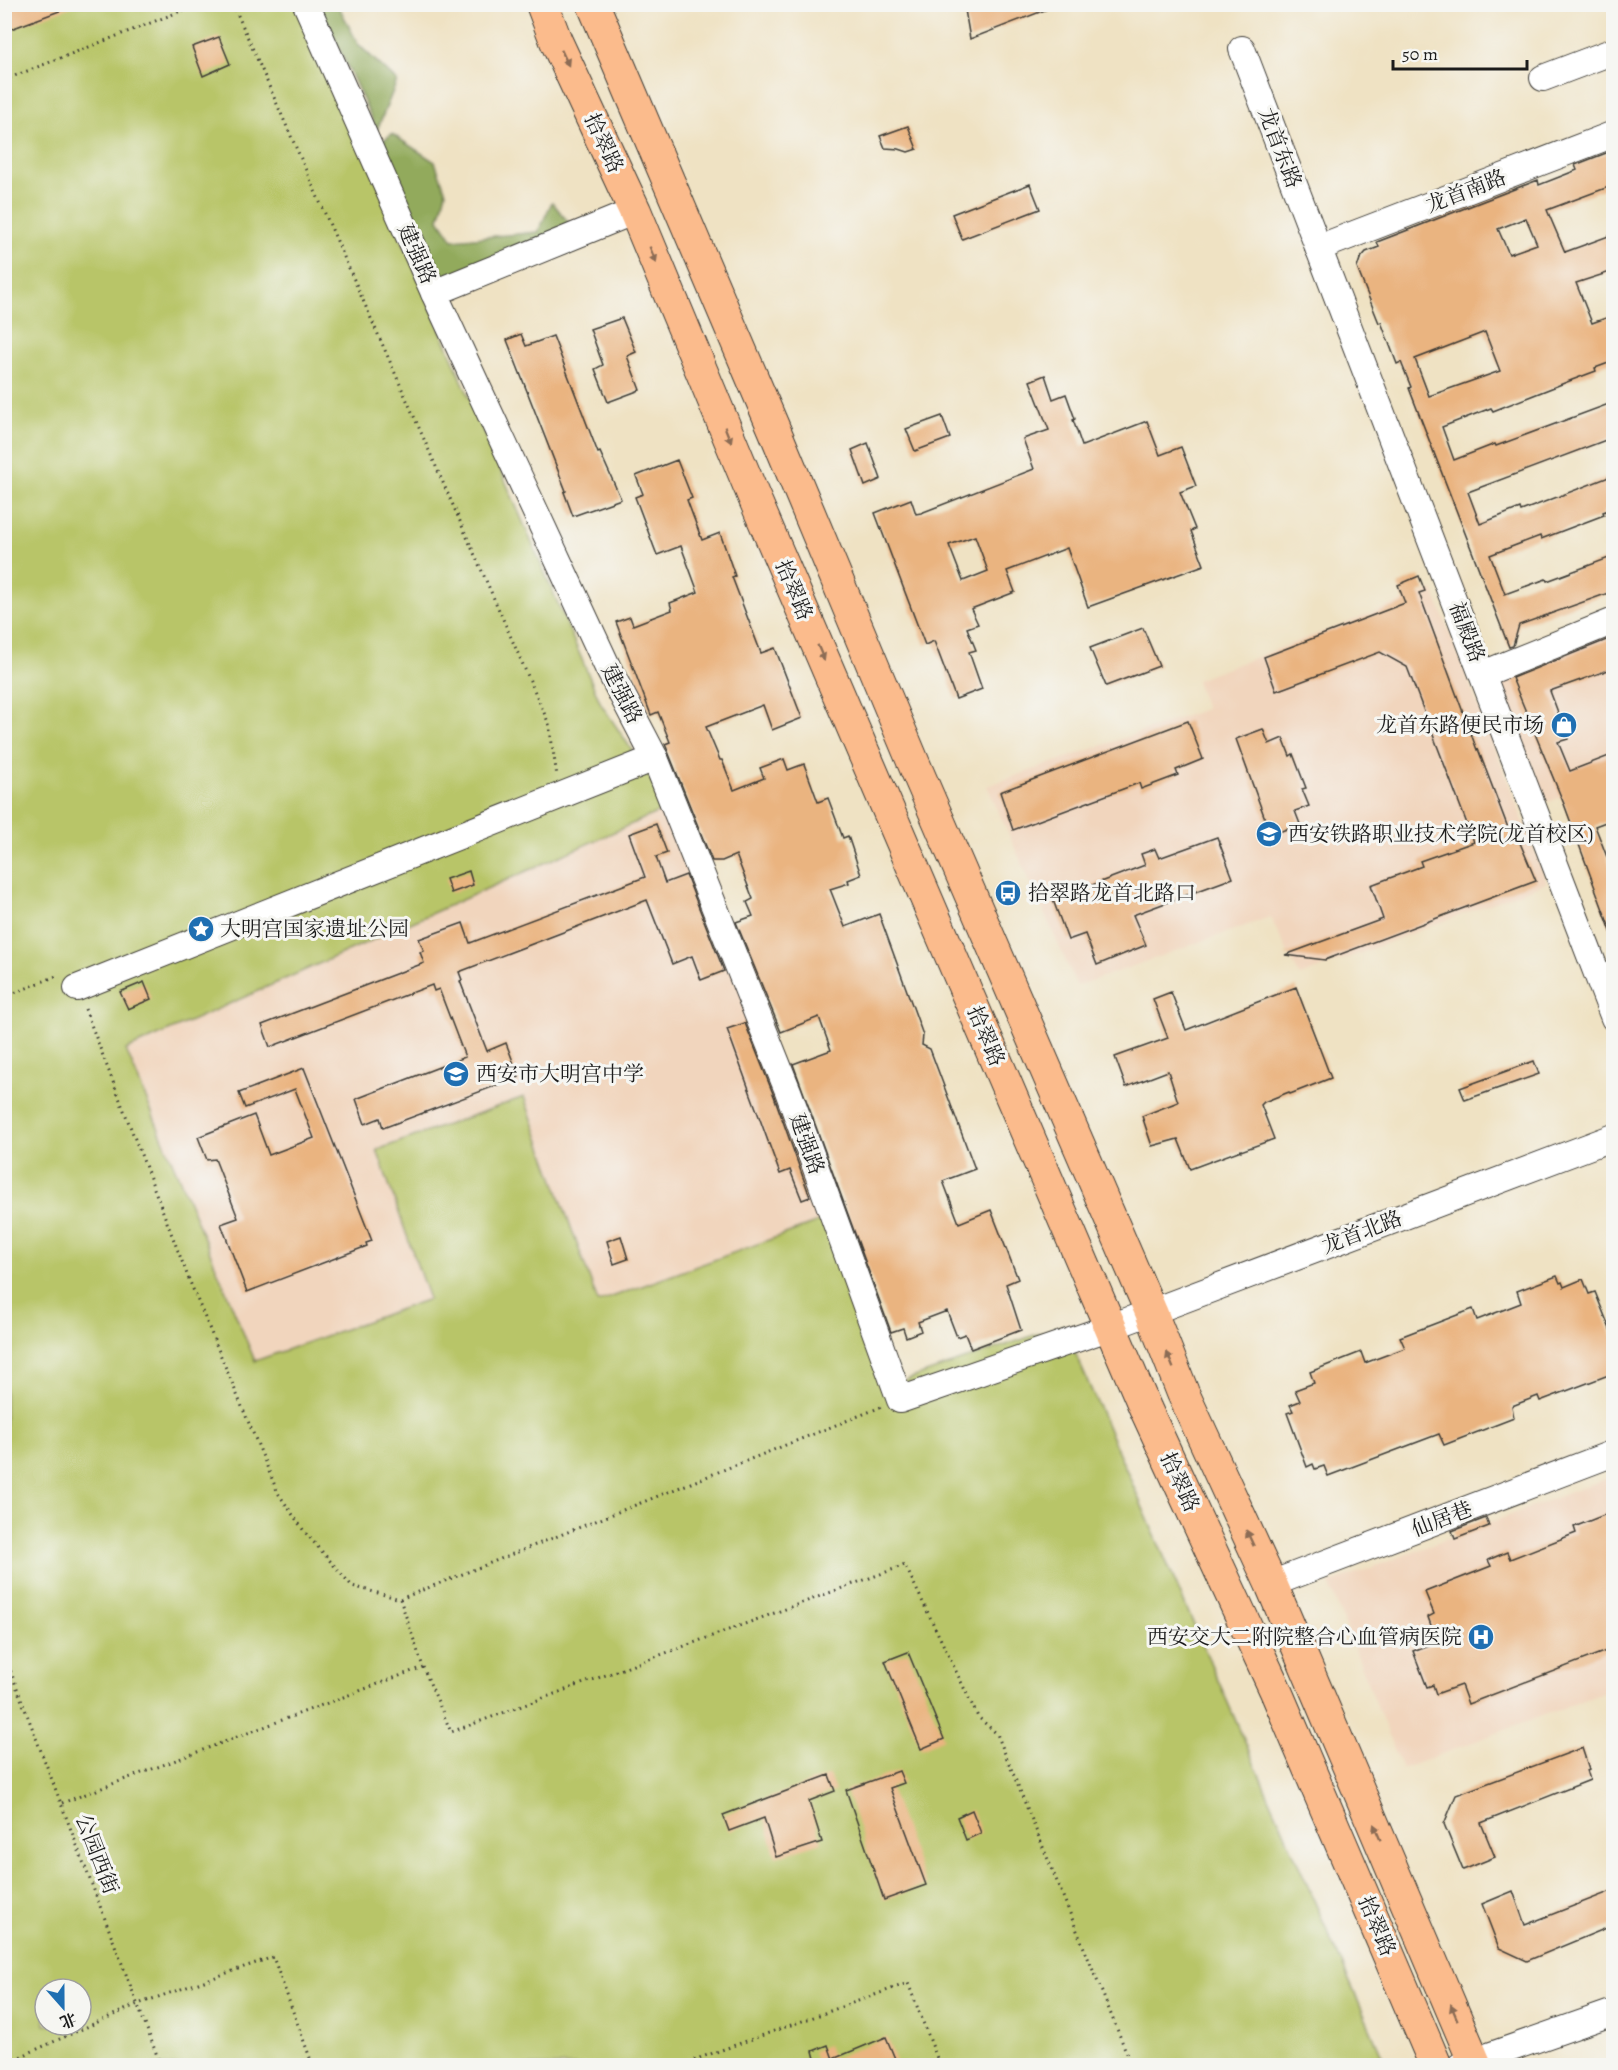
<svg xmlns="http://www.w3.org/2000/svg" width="1618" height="2070" viewBox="0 0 1618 2070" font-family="Alegreya,'Noto Serif SC',serif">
<rect width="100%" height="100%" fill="#f6f6f2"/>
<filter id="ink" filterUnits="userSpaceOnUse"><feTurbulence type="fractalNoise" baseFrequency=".0167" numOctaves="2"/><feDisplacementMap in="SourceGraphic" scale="12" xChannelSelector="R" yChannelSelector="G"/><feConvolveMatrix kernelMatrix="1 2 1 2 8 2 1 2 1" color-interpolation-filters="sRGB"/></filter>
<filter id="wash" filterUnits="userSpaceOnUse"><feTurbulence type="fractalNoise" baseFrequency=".008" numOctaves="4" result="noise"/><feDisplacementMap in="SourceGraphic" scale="24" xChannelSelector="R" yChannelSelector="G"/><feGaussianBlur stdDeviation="1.35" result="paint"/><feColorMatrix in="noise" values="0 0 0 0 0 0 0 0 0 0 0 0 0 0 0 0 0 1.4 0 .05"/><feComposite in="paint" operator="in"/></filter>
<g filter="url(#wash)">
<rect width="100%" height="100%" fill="#efe2c3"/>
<!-- built -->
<g fill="#f1d5bd">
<polygon points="1433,590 1547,882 1300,976 1270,917 1077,986 987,786 1206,709 1196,680"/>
<polygon points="1613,626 1613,777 1548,802 1492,673"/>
<polygon points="670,807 832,1217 598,1302 524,1097 377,1150 429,1299 255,1361 126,1051"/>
<polygon points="1613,1476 1613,1689 1402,1769 1329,1584"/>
</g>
<!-- green -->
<path fill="#b8c567" stroke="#6a7042" stroke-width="1.5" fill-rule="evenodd" d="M5,5H301L601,704L670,807L126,1050L255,1361L429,1299L377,1150L524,1097L598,1302L832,1217L892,1385L1063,1325L1386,2065L5,2066ZM45,1989H81V2025H45Z"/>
<!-- forest -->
<g fill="#92aa5c" stroke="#57633c" stroke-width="1.5">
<polygon points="319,5 338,5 358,44 397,81 377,130"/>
<polygon points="392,134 435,162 446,192 439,219 453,240 538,232 552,202 573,228 441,283 379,143"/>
</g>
<g id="blocks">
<!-- building -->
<g fill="#eab480" fill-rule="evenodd">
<polygon points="4,4 73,4 73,6 11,29 4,12"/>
<polygon points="964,4 1058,4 1058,5 970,39"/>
<polygon points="219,37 230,64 203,76 192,47"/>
<polygon points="908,126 917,149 908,152 899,149 885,148 880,136"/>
<path d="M1614,150V185L1547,210L1565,252L1614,234V276L1610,272L1576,283L1592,323L1614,315V361L1595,368L1596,371L1572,380L1493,411L1491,408L1442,427L1454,460L1495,444L1496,446L1614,402V437L1468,492L1480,524L1520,508L1521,511L1614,475V508L1603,512L1604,515L1541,539L1540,536L1490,555L1505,594L1546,579L1547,581L1614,556V591L1519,625L1513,646L1509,647L1409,388L1411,387L1401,362L1397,364L1381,322L1379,323L1357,268L1360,259L1366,252L1379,247L1377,242L1538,180L1539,185L1577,170L1575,165ZM1526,218L1537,244L1509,254L1498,229ZM1485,332L1500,371L1429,396L1415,359Z"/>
<polygon points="1030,184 1040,209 962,239 952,214"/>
<polygon points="622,318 636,352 627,356 640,390 608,402 595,369 603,365 590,329"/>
<polygon points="521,334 526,346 553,336 598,453 600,452 621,499 573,516 564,492 566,491 507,340"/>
<path d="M1045,375L1053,399L1066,394L1075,419L1073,420L1082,446L1147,421L1160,455L1181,447L1196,486L1180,492L1195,529L1191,531L1204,565L1088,607L1067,548L1007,571L1015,592L971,609L978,624L967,628L976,650L969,652L982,689L956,699L934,641L925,645L875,513L911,499L916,514L921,513L1034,469L1023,439L1049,430L1030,381ZM975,536L988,571L963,581L949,545Z"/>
<polygon points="942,416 950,438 915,451 906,429"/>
<polygon points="868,443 881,479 865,486 852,450"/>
<polygon points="677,460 692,498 687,500 702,540 720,533 735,576 732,577 761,653 775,648 802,718 772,730 763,705 706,727 720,760 722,760 734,790 764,778 760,768 784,759 788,770 804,764 818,802 828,798 843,838 848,836 861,875 848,880 849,883 830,889 845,927 879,914 923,1035 922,1045 930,1049 975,1169 943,1181 959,1223 991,1210 1018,1279 1006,1284 1021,1330 971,1349 965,1334 957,1337 947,1311 918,1322 921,1331 906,1337 903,1328 891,1332 793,1064 831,1050 819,1017 781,1032 736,922 753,916 747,902 753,899 736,855 722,861 712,861 665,744 670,742 658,712 651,715 616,622 630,617 633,625 672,610 670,603 698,592 681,546 657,555 635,497 643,494 636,476"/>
<polygon points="1419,576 1425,591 1419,593 1477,750 1478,749 1510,833 1515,831 1536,881 1325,960 1285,955 1383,919 1371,885 1422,866 1420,861 1474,842 1407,667 1380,652 1276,691 1264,657 1405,603 1398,585"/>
<polygon points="1143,628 1159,666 1106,686 1090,648"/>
<polygon points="1614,637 1614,668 1550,691 1568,739 1558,742 1570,771 1614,754 1614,819 1595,826 1614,875 1612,934 1564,804 1512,678"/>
<polygon points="1188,721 1203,759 1176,770 1178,775 1141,789 1139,783 1013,830 1000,792"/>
<polygon points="1263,729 1269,744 1283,738 1290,756 1293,754 1306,788 1302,789 1309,806 1295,811 1300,824 1271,835 1236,739"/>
<polygon points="656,824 667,853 656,857 665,883 686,875 724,971 701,980 692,956 672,964 647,900 459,972 462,980 460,981 487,1051 506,1043 519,1077 383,1128 380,1118 365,1124 356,1099 465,1057 439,989 434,991 432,985 270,1047 262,1025 424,963 420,952 424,951 419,939 463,923 470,943 645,877 629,834"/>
<polygon points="1217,837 1233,878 1133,915 1146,945 1097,965 1085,934 1068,940 1053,900 1145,865 1141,854 1155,849 1159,858"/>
<polygon points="469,871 473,885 451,893 446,879"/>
<polygon points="144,982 151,999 128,1009 120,992"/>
<polygon points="1296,987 1331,1078 1290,1094 1289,1092 1264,1102 1261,1105 1274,1139 1241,1151 1241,1150 1190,1169 1178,1139 1152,1146 1142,1116 1178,1102 1168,1071 1126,1087 1115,1057 1168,1038 1153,999 1171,992 1186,1030"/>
<polygon points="745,1023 774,1096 810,1197 802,1200 790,1170 780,1174 727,1029"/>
<polygon points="1534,1061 1539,1074 1465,1100 1460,1088"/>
<polygon points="304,1068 372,1241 366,1243 367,1246 247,1292 221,1224 238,1218 215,1159 207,1160 198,1137 254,1115 269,1155 314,1138 295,1089 245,1108 239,1093"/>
<polygon points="621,1236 628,1259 614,1264 607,1241"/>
<polygon points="1557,1276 1560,1283 1562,1282 1564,1287 1583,1279 1589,1294 1595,1292 1614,1339 1614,1373 1540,1401 1538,1396 1512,1406 1514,1418 1444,1445 1439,1434 1328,1476 1324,1466 1315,1469 1313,1464 1307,1467 1287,1413 1293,1411 1290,1405 1300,1401 1295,1390 1314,1383 1310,1372 1361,1352 1365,1363 1405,1348 1400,1337 1473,1309 1477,1320 1521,1303 1517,1291"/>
<polygon points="1614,1511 1614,1648 1468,1704 1461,1685 1436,1694 1433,1685 1427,1687 1413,1651 1437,1642 1428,1617 1434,1614 1425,1592 1491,1566 1488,1560 1507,1552 1510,1559 1576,1533 1574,1527"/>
<polygon points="1486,1518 1489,1526 1455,1539 1452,1531"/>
<polygon points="908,1652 944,1739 921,1749 885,1661"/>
<polygon points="1582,1748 1589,1769 1587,1770 1590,1780 1481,1823 1495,1857 1463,1870 1444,1824 1456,1795"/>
<polygon points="899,1771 904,1783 890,1788 926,1885 884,1900 846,1790"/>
<polygon points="829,1775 835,1791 809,1801 822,1842 776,1857 764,1818 729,1831 723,1815"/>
<polygon points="972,1810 981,1833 966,1840 957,1817"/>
<polygon points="1614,1890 1614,1925 1527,1961 1499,1948 1482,1904 1513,1891 1525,1925"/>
<polygon points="886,2037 898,2066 817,2066 813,2051 828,2045 833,2059"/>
</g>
</g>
</g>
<g filter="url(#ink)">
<use href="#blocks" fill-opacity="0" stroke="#3c3a35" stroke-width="1.5"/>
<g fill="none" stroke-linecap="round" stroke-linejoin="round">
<defs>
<g id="minor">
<polyline points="306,4 434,293 608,668 655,758 788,1091 900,1400 1111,1327 1614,1137"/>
<polyline points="1242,49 1614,1018"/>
<polyline points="1543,78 1614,51"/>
<polyline points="1318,248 1614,134"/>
<polyline points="434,293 635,211"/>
<polyline points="1483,674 1614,621"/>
<polyline points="77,988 655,758"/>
<polyline points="1271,1584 1614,1453"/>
<polyline points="1460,2066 1614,2012"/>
</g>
<g id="major">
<polyline points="542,4 556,41 635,211 753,495 1146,1410 1275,1689 1436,2066"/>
<polyline points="593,4 774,429 914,764 1151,1312 1183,1393 1271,1584 1476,2066"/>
</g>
</defs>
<!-- minor casing -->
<use href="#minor" stroke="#3c3a35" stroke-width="28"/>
<!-- major casing -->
<use href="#major" stroke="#3c3a35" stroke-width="34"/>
<!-- path -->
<g stroke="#3c3a35" stroke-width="3" stroke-dasharray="1.5 4.5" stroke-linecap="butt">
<polyline points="233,4 549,724 557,776"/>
<polyline points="4,80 199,4"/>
<polyline points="4,997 59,975"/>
<polyline points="85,1009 190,1282 278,1493 304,1531 352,1586 400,1599 881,1407"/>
<polyline points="4,1654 161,2066"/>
<polyline points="423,1667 451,1732 905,1565 978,1717 997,1734 1132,2066"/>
<polyline points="62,1803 423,1667 400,1599"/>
<polyline points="4,2064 138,2004 273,1957 313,2066"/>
<polyline points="677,2066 908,1983 940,2066"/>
</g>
<!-- minor -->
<use href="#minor" stroke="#fff" stroke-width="26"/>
<!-- major -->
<use href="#major" stroke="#fbbb8c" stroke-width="32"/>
</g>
<!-- one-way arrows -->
<defs><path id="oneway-solid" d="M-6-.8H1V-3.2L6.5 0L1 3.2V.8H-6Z" transform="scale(1.5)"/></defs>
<g fill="#8c6c54">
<use href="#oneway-solid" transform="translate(565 58) rotate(65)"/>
<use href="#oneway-solid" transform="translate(653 255) rotate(68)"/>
<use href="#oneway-solid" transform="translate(728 435) rotate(68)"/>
<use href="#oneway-solid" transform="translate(821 653) rotate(67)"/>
<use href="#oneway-solid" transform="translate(1170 1360) rotate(-112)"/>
<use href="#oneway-solid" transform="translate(1250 1538) rotate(-115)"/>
<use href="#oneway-solid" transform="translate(1377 1832) rotate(-113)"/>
<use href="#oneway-solid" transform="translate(1454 2012) rotate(-113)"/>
</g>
</g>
<!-- icons -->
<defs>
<symbol id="shop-disc" viewBox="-11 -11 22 22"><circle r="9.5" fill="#1f6fb2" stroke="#f6f6f2"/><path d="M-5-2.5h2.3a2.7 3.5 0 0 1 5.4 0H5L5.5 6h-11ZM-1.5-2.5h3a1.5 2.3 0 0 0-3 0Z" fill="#fff"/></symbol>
<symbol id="university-disc" viewBox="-11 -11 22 22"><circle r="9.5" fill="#1f6fb2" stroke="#f6f6f2"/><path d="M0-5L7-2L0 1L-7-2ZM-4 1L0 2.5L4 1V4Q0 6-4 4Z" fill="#fff"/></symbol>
<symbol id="bus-disc" viewBox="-11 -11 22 22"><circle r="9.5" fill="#1f6fb2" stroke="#f6f6f2"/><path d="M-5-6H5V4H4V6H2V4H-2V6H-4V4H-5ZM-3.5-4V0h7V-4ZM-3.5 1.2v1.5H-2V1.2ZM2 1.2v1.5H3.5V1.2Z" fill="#fff"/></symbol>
<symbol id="sight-disc" viewBox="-11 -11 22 22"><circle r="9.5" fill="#1f6fb2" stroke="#f6f6f2"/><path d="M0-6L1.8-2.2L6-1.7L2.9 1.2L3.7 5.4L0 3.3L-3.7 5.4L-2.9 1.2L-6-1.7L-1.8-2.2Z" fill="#fff"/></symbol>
<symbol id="school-disc" viewBox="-11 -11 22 22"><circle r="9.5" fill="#1f6fb2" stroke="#f6f6f2"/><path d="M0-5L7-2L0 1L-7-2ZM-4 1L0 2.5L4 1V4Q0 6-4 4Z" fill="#fff"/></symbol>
<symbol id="hospital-disc" viewBox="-11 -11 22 22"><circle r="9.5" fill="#1f6fb2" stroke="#f6f6f2"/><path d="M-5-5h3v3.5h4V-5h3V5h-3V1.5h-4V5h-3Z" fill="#fff"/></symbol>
</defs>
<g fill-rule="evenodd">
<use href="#shop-disc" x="1549" y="710" width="30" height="30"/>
<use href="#university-disc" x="1254" y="819" width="30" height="30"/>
<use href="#bus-disc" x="993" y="878" width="30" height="30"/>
<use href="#sight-disc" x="186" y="914" width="30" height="30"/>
<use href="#school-disc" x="441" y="1059" width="30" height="30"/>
<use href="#hospital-disc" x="1466" y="1622" width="30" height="30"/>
</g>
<g text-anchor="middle" stroke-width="6" stroke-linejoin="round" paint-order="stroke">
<!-- street labels -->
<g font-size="21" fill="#1c1c1c" stroke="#f6f6f2">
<text transform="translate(604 143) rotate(65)" y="7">拾翠路</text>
<text transform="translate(1280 148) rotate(69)" y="7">龙首东路</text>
<text transform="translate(1466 191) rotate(-21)" y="7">龙首南路</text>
<text transform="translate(417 254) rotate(66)" y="7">建强路</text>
<text transform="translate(794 590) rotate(67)" y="7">拾翠路</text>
<text transform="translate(1467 632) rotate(69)" y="7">福殿路</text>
<text transform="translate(622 694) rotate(63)" y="7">建强路</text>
<text transform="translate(986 1036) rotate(67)" y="7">拾翠路</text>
<text transform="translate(807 1144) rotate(70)" y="7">建强路</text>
<text transform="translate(1362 1232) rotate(-21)" y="7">龙首北路</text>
<text transform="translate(1180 1482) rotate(65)" y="7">拾翠路</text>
<text transform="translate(1442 1519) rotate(-21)" y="7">仙居巷</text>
<text transform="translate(97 1854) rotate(69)" y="7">公园西街</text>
<text transform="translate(1377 1926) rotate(67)" y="7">拾翠路</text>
</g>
<!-- poi labels -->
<g font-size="21" fill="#1c1c1c" stroke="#f6f6f2" text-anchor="start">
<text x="1544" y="732" text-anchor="end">龙首东路便民市场</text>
<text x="1288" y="841">西安铁路职业技术学院(龙首校区)</text>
<text x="1028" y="900">拾翠路龙首北路口</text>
<text x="220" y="936">大明宫国家遗址公园</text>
<text x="476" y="1081">西安市大明宫中学</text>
<text x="1462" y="1644" text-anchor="end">西安交大二附院整合心血管病医院</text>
</g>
</g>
<!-- margin -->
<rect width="1618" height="2070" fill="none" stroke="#f6f6f2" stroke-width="24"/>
<!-- north arrow -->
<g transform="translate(63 2007) rotate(159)"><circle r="28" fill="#f6f6f2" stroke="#9f9f9c" stroke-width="1.5"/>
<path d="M0-4.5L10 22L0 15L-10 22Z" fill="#1f6fb2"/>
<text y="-9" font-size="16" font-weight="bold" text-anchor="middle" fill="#1c1c1c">北</text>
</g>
<!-- scale -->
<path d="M1393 60v9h134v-9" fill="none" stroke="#1c1c1c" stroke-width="3"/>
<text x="1402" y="60" font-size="18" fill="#1c1c1c" stroke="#f6f6f2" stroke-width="4.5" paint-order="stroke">50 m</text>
</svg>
